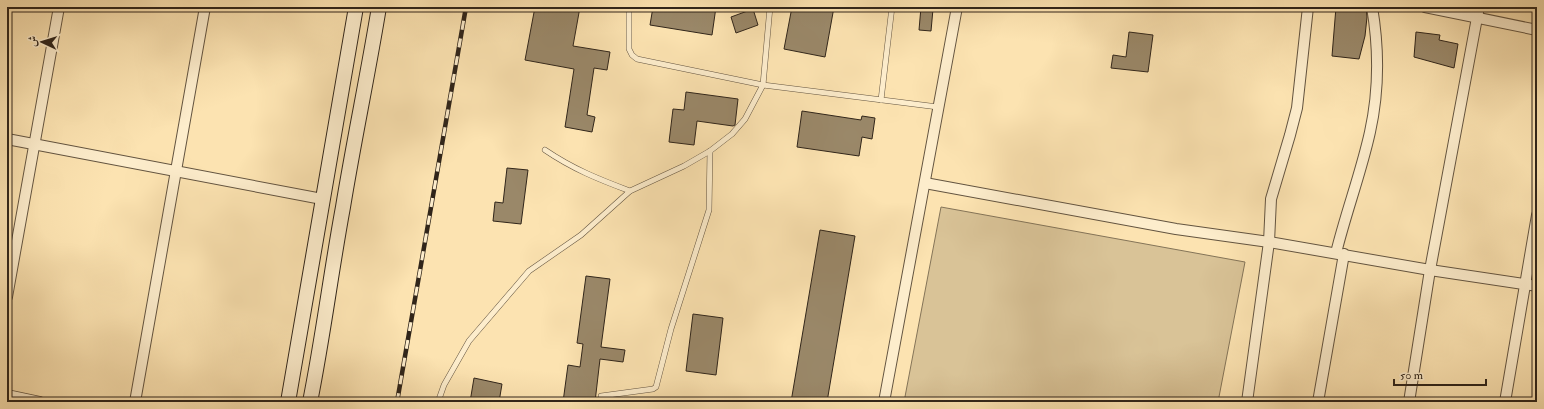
<svg xmlns="http://www.w3.org/2000/svg" width="1544" height="409" viewBox="0 0 1544 409" font-family="'IM FELL Double Pica',Amiri,serif">
<rect width="100%" height="100%" fill="#fce3b1"/>
<filter id="stains"><feTurbulence type="fractalNoise" baseFrequency=".005" numOctaves="4"/><feColorMatrix values="0 0 0 0 .2 0 0 0 0 .09 0 0 0 0 .02 0 0 0 .5 -.17"/></filter>
<radialGradient id="worn" r=".72"><stop offset=".6" stop-color="#630" stop-opacity="0"/><stop offset="1" stop-color="#630" stop-opacity=".3"/></radialGradient>
<!-- green -->
<polygon fill="#d9c397" stroke="#847458" points="941,207 1245,262 1218,402 904,402"/>
<!-- building -->
<g fill="#9a8869" stroke="#30251a">
<polygon points="535,7 580,7 573,46 610,52 607,70 594,68 587,115 595,117 592,132 565,127 574,69 525,60"/>
<polygon points="653,7 716,7 712,35 650,25"/>
<polygon points="792,7 834,7 825,57 784,49"/>
<polygon points="921,7 933,9 931,31 919,30"/>
<polygon points="1336,7 1366,7 1367,17 1365,36 1359,59 1332,56"/>
<polygon points="753,9 758,25 736,33 731,17"/>
<polygon points="1129,32 1153,35 1148,72 1111,68 1113,55 1126,57"/>
<polygon points="1416,32 1440,35 1439,40 1458,44 1454,68 1414,57"/>
<polygon points="686,92 738,99 735,125 733,126 697,121 694,145 669,142 673,109 684,110"/>
<polygon points="802,111 861,120 862,116 875,118 872,139 862,137 859,156 797,147"/>
<polygon points="507,168 528,170 521,224 493,221 495,202 503,203"/>
<polygon points="820,230 855,236 827,402 791,402"/>
<polygon points="586,276 610,279 601,347 625,350 623,362 600,359 595,402 563,402 568,365 580,367 583,344 577,343"/>
<polygon points="693,314 723,318 716,375 686,371"/>
<polygon points="474,378 502,384 499,402 470,402"/>
</g>
<g fill="none" stroke-linecap="round" stroke-linejoin="round">
<defs>
<g id="service">
<polyline points="629,7 629,49 632,55 637,59 763,85 938,107"/>
<polyline points="881,100 892,7"/>
<path d="M545,150C573,169 598,179 630,191"/>
<polyline points="601,396 653,389 656,387 671,329 709,210 710,151"/>
<polyline points="438,402 444,385 469,341 529,271 581,235 630,191 684,166 710,151 732,134 745,119 763,85 770,7"/>
</g>
<g id="minor">
<polyline points="1425,7 1537,30"/>
<polyline points="7,139 322,199"/>
<polyline points="925,183 1176,229 1269,242 1430,270 1537,286"/>
<path d="M1336,253C1346,212 1361,173 1370,132C1379,91 1379,48 1372,7"/>
<polyline points="7,297 59,7"/>
<polyline points="7,395 40,402"/>
<polyline points="135,402 205,7"/>
<polyline points="884,402 957,7"/>
<polyline points="1247,402 1269,242 1271,199 1290,135 1297,108 1308,7"/>
<polyline points="1318,402 1344,254"/>
<polyline points="1409,402 1430,270 1479,7"/>
<polyline points="1505,402 1537,215"/>
</g>
<g id="secondary">
<polyline points="288,402 356,7"/>
<path d="M310,402C323,337 331,272 343,207C354,140 368,74 379,7"/>
</g>
</defs>
<!-- service casing -->
<use href="#service" stroke="#635440" stroke-width="6"/>
<!-- minor casing -->
<use href="#minor" stroke="#635440" stroke-width="12"/>
<!-- secondary casing -->
<use href="#secondary" stroke="#30251a" stroke-width="16"/>
<!-- service -->
<use href="#service" stroke="#fdedcc" stroke-width="5"/>
<!-- minor -->
<use href="#minor" stroke="#fdedcc" stroke-width="10"/>
<!-- secondary -->
<use href="#secondary" stroke="#fdedcc" stroke-width="14"/>
<defs>
<polyline id="rail" points="397,402 466,7"/>
</defs>
<!-- rail casing -->
<use href="#rail" stroke="#30251a" stroke-width="4.5"/>
<!-- rail -->
<use href="#rail" stroke="#fdedcc" stroke-width="3" stroke-dasharray="9" stroke-linecap="butt"/>
</g>
<!-- margin -->
<rect width="1544" height="409" fill="none" stroke="#fce3b1" stroke-width="24"/>
<rect x="8" y="8" width="1528" height="393" fill="none" stroke="#30251a" stroke-width="2"/>
<rect x="12" y="12" width="1520" height="385" fill="none" stroke="#30251a"/>
<!-- north arrow -->
<g transform="translate(42 42) rotate(274)" stroke="#fdedcc" stroke-width="3" paint-order="stroke">
<path d="M0-3L7 15L0 10L-7 15Z" fill="#30251a"/>
<text y="-6" font-size="11" font-weight="bold" text-anchor="middle" fill="#30251a">ش</text>
</g>
<!-- scale -->
<path d="M1394 379v6h92v-6" fill="none" stroke="#30251a" stroke-width="2"/>
<text x="1400" y="379" font-size="12" fill="#30251a" stroke="#fdedcc" stroke-width="3" paint-order="stroke">50 m</text>
<rect width="100%" height="100%" filter="url(#stains)"/>
<rect width="100%" height="100%" fill="url(#worn)"/>
</svg>
